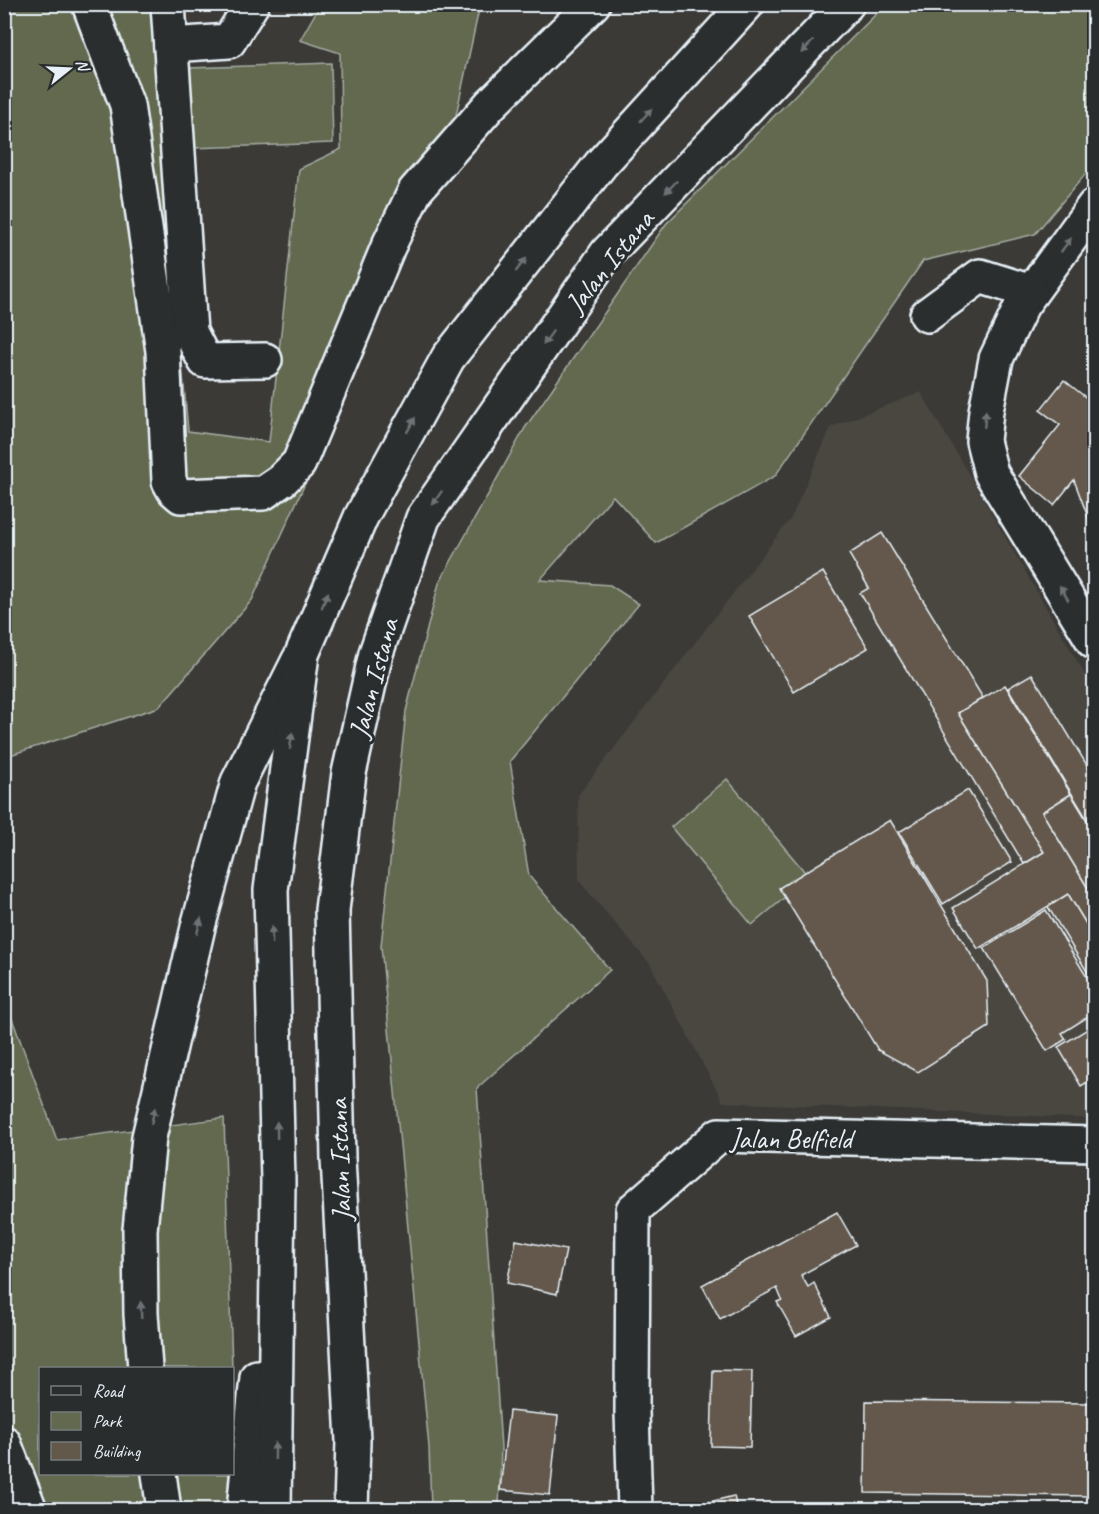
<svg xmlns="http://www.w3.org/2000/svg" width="1099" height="1514" viewBox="0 0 1099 1514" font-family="Caveat,sans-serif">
<rect width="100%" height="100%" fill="#3b3a37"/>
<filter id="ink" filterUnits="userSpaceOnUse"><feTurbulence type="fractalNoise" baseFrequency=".0167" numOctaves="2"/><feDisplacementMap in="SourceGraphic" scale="12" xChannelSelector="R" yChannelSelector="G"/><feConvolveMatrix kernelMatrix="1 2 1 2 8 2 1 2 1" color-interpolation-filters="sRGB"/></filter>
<g filter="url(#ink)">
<!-- built -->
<polygon fill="#4a4641" points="921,392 1094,690 1094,1119 723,1102 650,964 579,881 578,795 791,518 831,427"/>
<!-- green -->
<g fill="#62694f" stroke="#a5ada4" stroke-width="1.5">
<polygon points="5,5 150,5 188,431 269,442 299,169 341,149 340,53 300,40 320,5 480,5 446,161 364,338 308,477 252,600 159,707 10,755 5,798"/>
<polygon points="885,5 1094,5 1094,164 1035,234 923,261 775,476 656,543 613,496 540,580 610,585 639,604 510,761 529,876 610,970 477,1088 501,1447 499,1509 431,1509 429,1447 381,946 406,711 439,583 525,428 666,224"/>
<polygon points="331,63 333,143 192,148 189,68"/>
<polygon points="727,779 809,877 752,925 671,827"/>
<polygon points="4,997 57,1140 224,1118 232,1368 40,1368 40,1474 229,1474 226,1509 5,1509"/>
</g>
<!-- building -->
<g fill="#63594b" stroke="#e8f1f8" stroke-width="1.5">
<polygon points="1064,380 1094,404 1094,533 1074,480 1054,505 1019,476 1060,425 1040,410"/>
<polygon points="882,533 983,698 958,713 1044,852 1024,864 860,593 869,588 849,554"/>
<polygon points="823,572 868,648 794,692 749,616"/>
<polygon points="1032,674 1094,777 1094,827 1093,829 1008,688"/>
<polygon points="1005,685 1071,794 1042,812 1094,898 1094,937 1068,894 978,949 953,908 1044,852 958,713"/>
<polygon points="968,790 1012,862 943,904 899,832"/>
<polygon points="1071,794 1094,832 1094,898 1042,812"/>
<polygon points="890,820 987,981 989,1027 918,1072 878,1050 779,888"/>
<polygon points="1068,894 1094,937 1094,983 1048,907"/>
<polygon points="1046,910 1093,987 1087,991 1094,1004 1094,1013 1062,1033 1066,1039 1047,1051 984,948"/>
<polygon points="1094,1025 1094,1078 1081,1086 1058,1047"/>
<polygon points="837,1212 856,1245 801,1275 808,1287 814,1283 831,1317 796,1336 777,1302 782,1300 777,1288 720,1319 702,1285"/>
<polygon points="516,1240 566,1250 557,1294 507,1283"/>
<polygon points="713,1370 752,1371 750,1447 711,1446"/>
<polygon points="866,1401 1094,1403 1094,1496 865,1493"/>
<polygon points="509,1411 558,1416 550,1495 500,1490"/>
<polygon points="734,1496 737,1510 698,1510 697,1505"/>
</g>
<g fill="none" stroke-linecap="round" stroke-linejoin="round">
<defs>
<g id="minor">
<polyline points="89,4 127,105 163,351 169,481 174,490 181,496 263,493 282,480 299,463 388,247 415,191 490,105 593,4"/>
<polyline points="168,4 190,332 205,361 265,360"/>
<polyline points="171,45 229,41 252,4"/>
<polyline points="1094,206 1022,305 996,359 986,411 983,441 991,473 1094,642"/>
<polyline points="927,315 980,276 1031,292"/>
<polyline points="145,1368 141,1314 140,1230 149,1137 199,923 238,782 299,660"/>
<polyline points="4,1443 30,1510"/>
<polyline points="159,1474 164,1510"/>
<polyline points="635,1510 632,1412 633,1210 719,1135 1094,1144"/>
</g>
<g id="major">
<polyline points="244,1510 257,1377"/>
<polyline points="274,1510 278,1181 271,890 302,654 361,517 448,358 601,164 747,4"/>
<polyline points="351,1510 353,1441 338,1158 332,910 349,773 376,653 423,518 607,253 847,4"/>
</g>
</defs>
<!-- minor casing -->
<use href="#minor" stroke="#e8f1f8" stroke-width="38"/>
<!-- major casing -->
<use href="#major" stroke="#e8f1f8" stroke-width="38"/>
<!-- minor -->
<use href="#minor" stroke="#2a2d2e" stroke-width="33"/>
<!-- major -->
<use href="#major" stroke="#2a2d2e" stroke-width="33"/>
</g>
<!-- one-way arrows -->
<defs><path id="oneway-solid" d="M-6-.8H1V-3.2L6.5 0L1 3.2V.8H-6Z" transform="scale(1.5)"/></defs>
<g fill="#6c7275">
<use href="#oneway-solid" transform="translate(807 47) rotate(134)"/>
<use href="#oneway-solid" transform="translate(646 115) rotate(-48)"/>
<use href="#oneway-solid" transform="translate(671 187) rotate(134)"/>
<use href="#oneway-solid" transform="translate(1066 245) rotate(-54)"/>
<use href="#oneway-solid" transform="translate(521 265) rotate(-52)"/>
<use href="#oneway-solid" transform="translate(548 338) rotate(125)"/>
<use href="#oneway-solid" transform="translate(985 419) rotate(-85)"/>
<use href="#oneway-solid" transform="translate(411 425) rotate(-61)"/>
<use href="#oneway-solid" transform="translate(437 498) rotate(125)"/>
<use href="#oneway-solid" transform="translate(1064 593) rotate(-121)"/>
<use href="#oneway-solid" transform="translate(325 600) rotate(-67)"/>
<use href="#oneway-solid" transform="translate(291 741) rotate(-83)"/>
<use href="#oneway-solid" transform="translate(199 926) rotate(-76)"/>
<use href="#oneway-solid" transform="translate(272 935) rotate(-91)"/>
<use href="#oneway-solid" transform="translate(153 1116) rotate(-77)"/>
<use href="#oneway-solid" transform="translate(277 1130) rotate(-91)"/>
<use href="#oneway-solid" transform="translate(141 1310) rotate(-92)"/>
<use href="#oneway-solid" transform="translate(275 1451) rotate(-89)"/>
</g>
</g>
<g text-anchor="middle" stroke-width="6" stroke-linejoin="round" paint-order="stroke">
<!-- street labels -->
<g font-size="28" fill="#e8f1f8" stroke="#2a2d2e">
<text transform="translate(609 261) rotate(-51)" y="10">Jalan Istana</text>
<text transform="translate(373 678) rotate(-75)" y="10">Jalan Istana</text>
<text x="791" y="1148">Jalan Belfield</text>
<text transform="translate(339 1160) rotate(-92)" y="10">Jalan Istana</text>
</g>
</g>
<!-- margin -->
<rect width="1099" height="1514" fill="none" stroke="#2a2d2e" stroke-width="24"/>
<rect x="12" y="12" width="1075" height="1490" fill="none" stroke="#e8f1f8" stroke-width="2" filter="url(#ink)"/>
<!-- legend -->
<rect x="39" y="1367" width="195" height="108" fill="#2a2d2e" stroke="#767b7f" stroke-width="1.5"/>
<rect x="51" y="1386" width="30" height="9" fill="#2a2d2e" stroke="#767b7f" stroke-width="1.5"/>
<text x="93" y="1397" font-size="18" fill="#e8f1f8">Road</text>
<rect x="51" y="1412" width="30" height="18" fill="#62694f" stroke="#767b7f" stroke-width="1.5"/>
<text x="93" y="1427" font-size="18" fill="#e8f1f8">Park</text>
<rect x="51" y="1442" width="30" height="18" fill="#63594b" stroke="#767b7f" stroke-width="1.5"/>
<text x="93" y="1457" font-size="18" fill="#e8f1f8">Building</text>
<!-- north arrow -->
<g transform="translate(69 69) rotate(72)" stroke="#2a2d2e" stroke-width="4.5" paint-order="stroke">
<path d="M0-4.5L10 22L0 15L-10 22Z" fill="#e8f1f8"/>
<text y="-9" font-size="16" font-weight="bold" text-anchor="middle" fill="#e8f1f8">N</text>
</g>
</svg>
